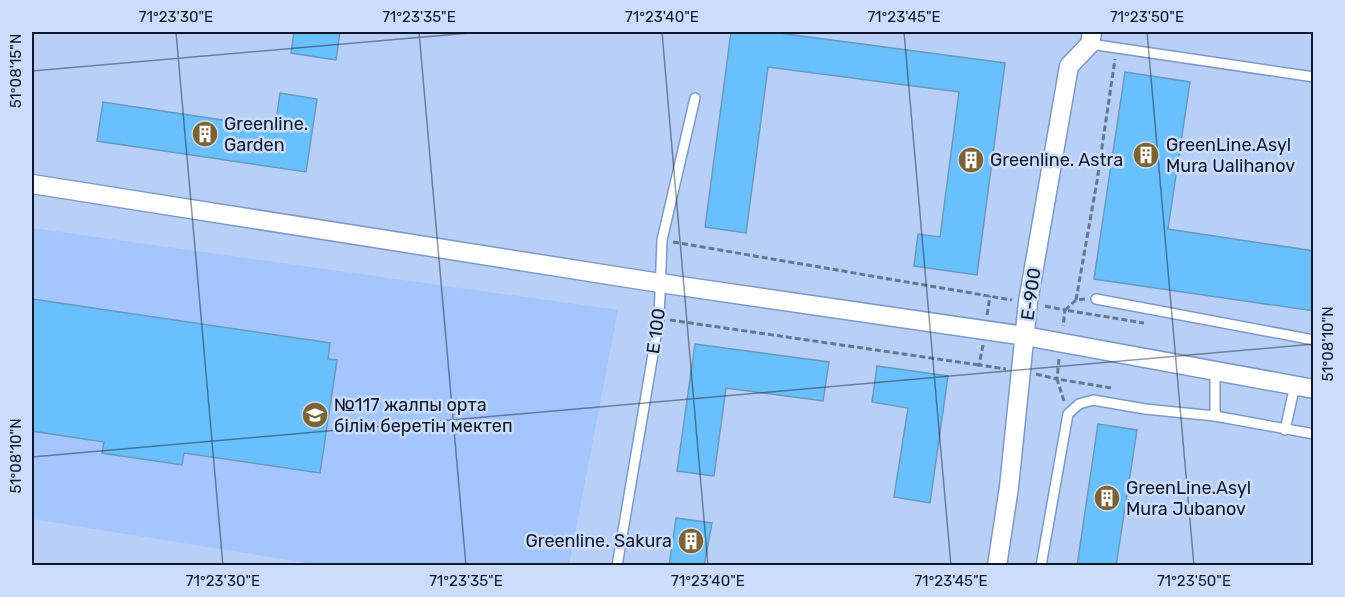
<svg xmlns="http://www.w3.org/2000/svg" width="1345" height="597" viewBox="0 0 1345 597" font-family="Rubik,sans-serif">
<rect width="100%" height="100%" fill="#b8d0f8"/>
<!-- built -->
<polygon fill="#a5c5fe" points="32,228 618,310 569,565 320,565 32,519"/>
<!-- building -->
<g fill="#6ac0fc" stroke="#679abf" stroke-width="1.5">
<polygon points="294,32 340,32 336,60 291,53"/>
<polygon points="731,32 771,32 1005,63 977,275 914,266 918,234 940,237 959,92 768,67 746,233 705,227"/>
<polygon points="1125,72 1190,82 1168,229 1314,251 1314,311 1094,279"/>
<polygon points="280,93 317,99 306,172 97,141 103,102 275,128"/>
<polygon points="32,299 330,343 328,359 337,360 320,473 184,453 182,465 102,453 104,442 32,431"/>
<polygon points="695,344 829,362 823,401 726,388 714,476 677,471"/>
<polygon points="877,366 948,376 930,503 894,497 908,408 872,402"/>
<polygon points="1098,424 1137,430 1116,566 1077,566"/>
<polygon points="676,518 712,523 704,566 669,566"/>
</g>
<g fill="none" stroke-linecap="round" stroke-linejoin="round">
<defs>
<g id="service">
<polyline points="1090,44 1314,77"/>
<polyline points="1096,299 1314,340"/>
<polyline points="1215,371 1215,416"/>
<polyline points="1285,430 1295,385"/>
<polyline points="617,566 659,319 662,240 695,98"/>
<polyline points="1041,566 1068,414 1079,404 1093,400 1145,409 1215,416 1314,434"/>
</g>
<g id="minor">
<polyline points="32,184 660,283 1025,336 1314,389"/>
<polyline points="997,566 1009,487 1028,302 1069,66 1090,44 1092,32"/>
</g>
</defs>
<!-- service casing -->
<use href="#service" stroke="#7e99c9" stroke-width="12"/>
<!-- minor casing -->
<use href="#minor" stroke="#7e99c9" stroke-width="21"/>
<!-- path -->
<g stroke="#667794" stroke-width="3" stroke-dasharray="6 3" stroke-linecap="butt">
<polyline points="673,242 1012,300"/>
<polyline points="1085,299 1076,300 1065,310 1144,323"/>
<polyline points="1076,300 1097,181 1115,59"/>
<polyline points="1045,306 1065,310 1063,326"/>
<polyline points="987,315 990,296"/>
<polyline points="670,320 979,365"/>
<polyline points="983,345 979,365 1006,369"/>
<polyline points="1036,374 1057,379 1059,359"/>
<polyline points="1064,401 1057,379 1111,388"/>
</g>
<!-- service -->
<use href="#service" stroke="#fff" stroke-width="9"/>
<!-- minor -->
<use href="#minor" stroke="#fff" stroke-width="18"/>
</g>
<!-- ticks -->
<path fill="none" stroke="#0e182a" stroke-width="1.5" stroke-opacity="0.45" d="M176,32L223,566M419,32L466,566M662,32L708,566M904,32L951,566M1147,32L1194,566M32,71L481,32M32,457L1314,344"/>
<!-- icons -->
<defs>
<symbol id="building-disc" viewBox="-11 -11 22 22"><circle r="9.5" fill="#7c6334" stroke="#cbddfb"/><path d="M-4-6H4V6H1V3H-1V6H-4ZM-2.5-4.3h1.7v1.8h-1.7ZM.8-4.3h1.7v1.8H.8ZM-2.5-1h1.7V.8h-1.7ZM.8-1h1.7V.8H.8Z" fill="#fff"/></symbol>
<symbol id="school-disc" viewBox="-11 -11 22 22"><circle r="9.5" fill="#7c6334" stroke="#cbddfb"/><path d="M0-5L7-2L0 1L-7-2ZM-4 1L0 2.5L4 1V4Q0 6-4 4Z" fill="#fff"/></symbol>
</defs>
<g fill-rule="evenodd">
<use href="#building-disc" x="190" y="119" width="30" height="30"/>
<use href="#building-disc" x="1131" y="140" width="30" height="30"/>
<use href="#building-disc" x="956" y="145" width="30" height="30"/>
<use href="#school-disc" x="300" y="400" width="30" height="30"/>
<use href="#building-disc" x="1092" y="483" width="30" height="30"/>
<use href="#building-disc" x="676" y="526" width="30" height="30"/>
</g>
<g text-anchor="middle" stroke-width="5" stroke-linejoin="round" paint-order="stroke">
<!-- poi labels -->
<g font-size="18" fill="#0e182a" stroke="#cbddfb" text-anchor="start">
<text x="224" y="130">Greenline.<tspan x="224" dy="21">Garden</tspan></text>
<text x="1166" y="151">GreenLine.Asyl<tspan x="1166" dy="21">Mura Ualihanov</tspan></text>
<text x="990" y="166">Greenline. Astra</text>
<text x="334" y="411">№117 жалпы орта<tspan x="334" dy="21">білім беретін мектеп</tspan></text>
<text x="1126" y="494">GreenLine.Asyl<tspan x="1126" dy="21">Mura Jubanov</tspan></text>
<text x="672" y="547" text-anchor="end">Greenline. Sakura</text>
</g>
<!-- street labels -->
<g font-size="18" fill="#0e182a" stroke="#cbddfb">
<text transform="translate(1031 294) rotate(-82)" y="6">E-900</text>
<text transform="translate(656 331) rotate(-82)" y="6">E 100</text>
</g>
</g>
<!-- border -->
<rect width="1345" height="597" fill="none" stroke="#cbddfb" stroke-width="66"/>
<rect x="33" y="33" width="1279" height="531" fill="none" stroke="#0e182a" stroke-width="2"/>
<g font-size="15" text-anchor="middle" fill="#0e182a">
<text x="176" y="22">71°23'30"E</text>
<text x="419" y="22">71°23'35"E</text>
<text x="662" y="22">71°23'40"E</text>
<text x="904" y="22">71°23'45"E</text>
<text x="1147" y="22">71°23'50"E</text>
<text transform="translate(16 71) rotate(-90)" y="5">51°08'15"N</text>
<text transform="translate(1328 344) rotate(-90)" y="5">51°08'10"N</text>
<text transform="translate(16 456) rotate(-90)" y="5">51°08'10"N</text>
<text x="223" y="586">71°23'30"E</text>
<text x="466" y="586">71°23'35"E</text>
<text x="708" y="586">71°23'40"E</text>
<text x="951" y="586">71°23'45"E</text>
<text x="1194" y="586">71°23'50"E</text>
</g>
</svg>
